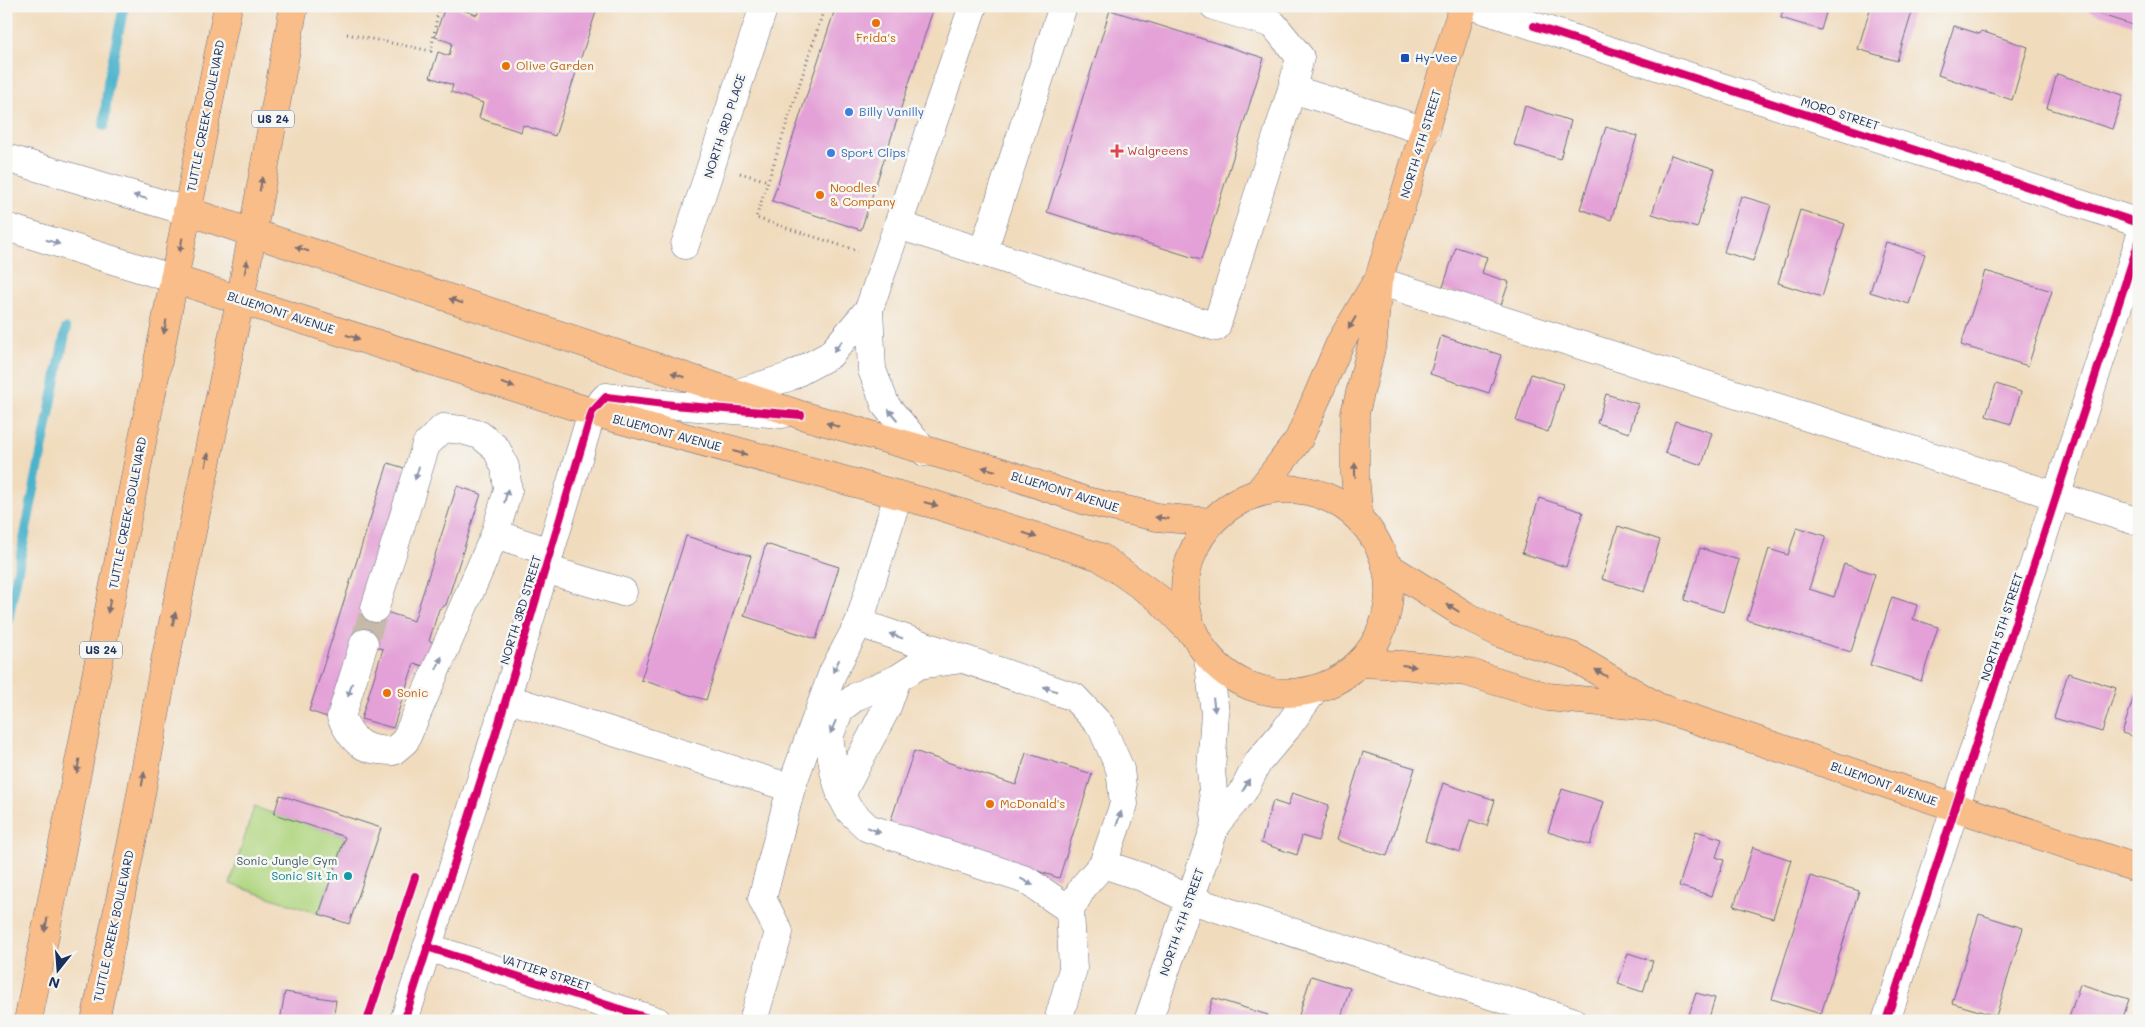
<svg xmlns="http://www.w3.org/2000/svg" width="2145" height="1027" viewBox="0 0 2145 1027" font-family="Mali,sans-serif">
<rect width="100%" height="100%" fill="#f6f6f2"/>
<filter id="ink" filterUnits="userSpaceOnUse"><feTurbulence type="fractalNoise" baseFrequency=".02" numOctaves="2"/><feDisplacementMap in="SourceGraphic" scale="10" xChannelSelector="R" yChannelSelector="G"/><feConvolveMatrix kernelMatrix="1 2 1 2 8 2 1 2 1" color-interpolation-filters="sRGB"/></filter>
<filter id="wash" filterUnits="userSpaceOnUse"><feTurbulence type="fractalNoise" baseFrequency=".0096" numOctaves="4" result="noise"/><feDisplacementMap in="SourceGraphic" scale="20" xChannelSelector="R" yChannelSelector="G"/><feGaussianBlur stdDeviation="1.12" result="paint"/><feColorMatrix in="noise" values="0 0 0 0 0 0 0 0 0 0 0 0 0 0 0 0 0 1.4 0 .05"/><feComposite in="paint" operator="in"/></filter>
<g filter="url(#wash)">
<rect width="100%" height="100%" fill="#f1dbbd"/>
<!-- green -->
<polygon fill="#b0d680" stroke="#66826f" points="254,807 345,837 319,914 230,884"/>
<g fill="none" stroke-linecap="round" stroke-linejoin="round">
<!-- stream -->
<g stroke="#4cb3cb" stroke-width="10">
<polyline points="104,126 108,82 124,6"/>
<polyline points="6,630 66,329"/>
</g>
</g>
<g id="blocks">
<!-- building -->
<g fill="#e4a1d7">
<polygon points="445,6 451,6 477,15 480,6 590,6 597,9 555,136 523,125 521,132 479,118 483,103 451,92 453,85 430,77 438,52 449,56 452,43 435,37"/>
<polygon points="836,6 920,6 933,10 861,230 772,201"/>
<polygon points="1784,6 1828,6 1821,30 1781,18"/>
<polygon points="1871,6 1914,6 1897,61 1858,49"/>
<polygon points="2087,6 2139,6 2139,27 2086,10"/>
<polygon points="1110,10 1264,58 1201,260 1047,212"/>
<polygon points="1954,26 1980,34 1981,31 2028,47 2012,100 1938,75"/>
<polygon points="2057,74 2123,95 2112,129 2047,108"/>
<polygon points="1525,106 1571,121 1560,159 1514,145"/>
<polygon points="1606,127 1637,136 1611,220 1580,209"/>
<polygon points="1671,155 1715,169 1697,228 1652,214"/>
<polygon points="1741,196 1771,205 1753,261 1724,252"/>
<polygon points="1800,210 1845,224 1822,297 1778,283"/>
<polygon points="1886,242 1925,254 1909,304 1870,292"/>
<polygon points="1456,247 1487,257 1482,273 1509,282 1500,308 1442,290"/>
<polygon points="1985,271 2052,291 2028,366 1961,345"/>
<polygon points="1441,336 1501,355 1489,393 1430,374"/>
<polygon points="1531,374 1563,384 1548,432 1516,421"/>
<polygon points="1996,384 2021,392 2011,424 1986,416"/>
<polygon points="1606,394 1638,404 1629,433 1597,423"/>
<polygon points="1675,421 1712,433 1702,465 1665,453"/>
<polygon points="388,463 414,471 371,607 414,621 457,486 481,494 446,605 439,609 429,641 433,642 426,667 414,663 393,728 361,719 383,649 360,642 336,720 309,711"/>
<polygon points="1539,498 1583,512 1566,567 1522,553"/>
<polygon points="1618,526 1660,540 1644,592 1602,579"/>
<polygon points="1797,527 1826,536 1809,589 1834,597 1844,564 1875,574 1851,652 1747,620 1769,549 1788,555"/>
<polygon points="686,536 751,556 706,700 641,680"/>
<polygon points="766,544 839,567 816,639 744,616"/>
<polygon points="1700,548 1739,560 1723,612 1684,600"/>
<polygon points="1892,597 1917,605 1913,619 1938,627 1921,681 1870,665"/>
<polygon points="2068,673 2116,688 2102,732 2054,718"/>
<polygon points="2136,690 2139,691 2139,738 2122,733"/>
<polygon points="914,751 1016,785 1026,753 1092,774 1059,878 890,823"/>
<polygon points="1363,752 1415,768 1387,856 1336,840"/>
<polygon points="1443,783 1495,800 1487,826 1470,820 1460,852 1425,841"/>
<polygon points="1562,789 1604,802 1590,845 1548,832"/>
<polygon points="1292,793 1329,805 1318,841 1302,836 1297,855 1261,843 1273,801 1288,806"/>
<polygon points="280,795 381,828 349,924 319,914 345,837 274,814"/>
<polygon points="1696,831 1722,839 1716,857 1724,860 1712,896 1679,886"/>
<polygon points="1753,847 1791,860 1773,918 1734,906"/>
<polygon points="1810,876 1859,891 1821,1014 1772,999"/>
<polygon points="1979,914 2023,928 1996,1016 1952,1003"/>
<polygon points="1628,953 1653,961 1643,992 1618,984"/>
<polygon points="1311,976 1350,988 1340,1021 1319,1021 1299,1015"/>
<polygon points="2080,984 2129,999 2122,1021 2068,1021"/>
<polygon points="285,992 336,1000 333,1021 280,1021"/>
<polygon points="1696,993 1715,998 1708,1021 1687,1021"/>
<polygon points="1213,998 1268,1015 1266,1021 1206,1021"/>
</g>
</g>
</g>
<g filter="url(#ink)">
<use href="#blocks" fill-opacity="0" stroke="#666b7f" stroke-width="1"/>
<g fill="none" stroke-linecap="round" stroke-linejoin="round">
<!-- minor-tunnel -->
<polyline stroke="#c6b9aa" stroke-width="28" stroke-dasharray="28 14" stroke-linecap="butt" points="364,643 375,608"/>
<defs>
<g id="minor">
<polyline points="1063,6 983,252 1216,327 1292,89 1300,57 1273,24 1214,6"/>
<polyline points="1473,6 2139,223"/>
<polyline points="1292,89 1426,131"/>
<polyline points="6,158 187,211"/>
<polyline points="898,225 983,252"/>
<polyline points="6,227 174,279"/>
<polyline points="685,245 764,6"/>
<polyline points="1378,281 2139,522"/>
<polyline points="869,309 872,370 886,406 925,452"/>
<polyline points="734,394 789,377 830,355 869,309 973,6"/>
<polyline points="495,534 550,552"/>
<polyline points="545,569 623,592"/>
<polyline points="859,623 1074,697 1101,726 1120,769 1124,804 1103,864"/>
<path d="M364,643L341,717C355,745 362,750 393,751L405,741L495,534L508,490L505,467L496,448L480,435L462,430L443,428L426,445L375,608"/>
<polyline points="1208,656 1215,713 1211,770 1216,824"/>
<polyline points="963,659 919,665 897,679 857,696 840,709 829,737 834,771 841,795 849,810 868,828 1026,880 1070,910"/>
<polyline points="506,698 791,788"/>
<polyline points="841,795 887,707 897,679"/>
<polyline points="427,947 657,1021"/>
<polyline points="1060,1014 1073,969 1070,910 1083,887 1103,864 1142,877 1191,900 1572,1021"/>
<polyline points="404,1021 495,736 592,412 606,397 673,405 782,414"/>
<polyline points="753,1021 779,932 762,899 791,788 833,672 859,623 898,495"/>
<polyline points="1148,1021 1216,824 1244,790 1258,762 1286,729 1314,690"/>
<polyline points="1886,1021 2139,241"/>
</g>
<g id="major">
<polyline points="187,211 801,415 999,471 1086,501 1157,517 1211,522"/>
<polyline points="174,279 592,412 936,505 1100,557 1158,598 1194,635"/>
<circle cx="1287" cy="591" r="102"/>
<polyline points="1258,493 1299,439 1340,343 1374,286"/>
<polyline points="1359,519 1355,475 1355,413 1373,340 1378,281 1463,6"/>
<polyline points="1386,565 1465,615 1501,634 1572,656 1658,707 2139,869"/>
<polyline points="1360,663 1403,665 1467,672 1548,697 1651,707"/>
</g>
<g id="highway">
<polyline points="28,1021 228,6"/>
<polyline points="95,1021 135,827 164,666 240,301 294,6"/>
</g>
</defs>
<!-- minor casing -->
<use href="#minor" stroke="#666b7f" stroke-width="29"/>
<!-- major casing -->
<use href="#major" stroke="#666b7f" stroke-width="29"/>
<!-- highway casing -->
<use href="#highway" stroke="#666b7f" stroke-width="29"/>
<!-- path -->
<g stroke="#666b7f" stroke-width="3" stroke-dasharray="1 4" stroke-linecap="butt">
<polyline points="825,6 756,218 858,251"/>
<polyline points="347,34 431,51 439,6"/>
<polyline points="740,173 768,181"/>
</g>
<!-- minor -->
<use href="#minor" stroke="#fff" stroke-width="28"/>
<!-- major -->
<use href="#major" stroke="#f8bd89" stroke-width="28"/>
<!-- highway -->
<use href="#highway" stroke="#f8bd89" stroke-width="28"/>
<defs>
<g id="cycleway">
<polyline points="1534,26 2139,223"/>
<polyline points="427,947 657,1021"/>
<polyline points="367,1021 415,877"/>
<polyline points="404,1021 495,736 592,412 606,397 673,405 801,415"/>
<polyline points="1886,1021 2139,241"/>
</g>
</defs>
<!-- cycleway casing -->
<use href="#cycleway" stroke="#f6f6f2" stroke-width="11"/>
<!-- cycleway -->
<use href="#cycleway" stroke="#d6006c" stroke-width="8"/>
</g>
<!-- one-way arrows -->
<defs><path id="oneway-solid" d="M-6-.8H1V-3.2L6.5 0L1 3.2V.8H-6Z" transform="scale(1.25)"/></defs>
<g fill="#7e6f71">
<use href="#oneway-solid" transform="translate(261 184) rotate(-80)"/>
<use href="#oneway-solid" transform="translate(181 245) rotate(101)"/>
<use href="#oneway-solid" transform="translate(302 249) rotate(-161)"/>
<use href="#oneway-solid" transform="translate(246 267) rotate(-80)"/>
<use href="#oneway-solid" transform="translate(456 301) rotate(-161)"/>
<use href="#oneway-solid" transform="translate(1352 323) rotate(121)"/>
<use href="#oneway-solid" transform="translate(165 327) rotate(101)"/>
<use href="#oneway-solid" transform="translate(353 337) rotate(18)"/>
<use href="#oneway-solid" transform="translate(678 375) rotate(-161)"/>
<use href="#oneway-solid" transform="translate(508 385) rotate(18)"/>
<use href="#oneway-solid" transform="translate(833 425) rotate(-163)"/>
<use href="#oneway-solid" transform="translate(740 453) rotate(15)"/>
<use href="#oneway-solid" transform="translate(207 460) rotate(-78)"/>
<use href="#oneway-solid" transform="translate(989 469) rotate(-165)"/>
<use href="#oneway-solid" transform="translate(1355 470) rotate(-91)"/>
<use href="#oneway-solid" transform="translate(931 504) rotate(15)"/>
<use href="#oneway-solid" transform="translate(1162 518) rotate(-173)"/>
<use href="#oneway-solid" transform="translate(1030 535) rotate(19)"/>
<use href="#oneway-solid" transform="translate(109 606) rotate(101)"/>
<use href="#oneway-solid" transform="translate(1453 608) rotate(-148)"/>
<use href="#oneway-solid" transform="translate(174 619) rotate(-78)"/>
<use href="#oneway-solid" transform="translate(1409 666) rotate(7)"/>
<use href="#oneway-solid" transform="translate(1601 673) rotate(-149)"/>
<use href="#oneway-solid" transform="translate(78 766) rotate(101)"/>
<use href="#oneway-solid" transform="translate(143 779) rotate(-80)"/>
<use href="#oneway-solid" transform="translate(46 925) rotate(101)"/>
</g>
<g fill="#8d97ae">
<use href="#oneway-solid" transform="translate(140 197) rotate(-164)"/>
<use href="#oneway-solid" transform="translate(53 242) rotate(17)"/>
<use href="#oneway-solid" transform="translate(838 346) rotate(130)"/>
<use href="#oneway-solid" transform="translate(893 415) rotate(-130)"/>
<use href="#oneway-solid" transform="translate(417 473) rotate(107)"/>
<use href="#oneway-solid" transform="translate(506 496) rotate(-76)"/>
<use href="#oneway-solid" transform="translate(896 636) rotate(-161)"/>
<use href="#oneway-solid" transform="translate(439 663) rotate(-67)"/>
<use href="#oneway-solid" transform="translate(836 666) rotate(117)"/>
<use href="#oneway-solid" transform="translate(1050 689) rotate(-161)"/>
<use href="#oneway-solid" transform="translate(350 690) rotate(107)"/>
<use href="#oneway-solid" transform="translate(1214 705) rotate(83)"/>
<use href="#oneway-solid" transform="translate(833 727) rotate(113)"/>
<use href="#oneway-solid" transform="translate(1246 785) rotate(-61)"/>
<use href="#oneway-solid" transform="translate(1119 818) rotate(-71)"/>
<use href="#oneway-solid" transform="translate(874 830) rotate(22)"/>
<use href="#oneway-solid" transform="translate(1027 882) rotate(28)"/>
</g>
</g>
<!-- markers -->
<g fill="#e8710a" stroke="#f6f6f2" stroke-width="2">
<circle cx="876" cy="23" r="5"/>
<circle cx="506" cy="66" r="5"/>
<circle cx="820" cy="195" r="5"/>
<circle cx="387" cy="693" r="5"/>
<circle cx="990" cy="804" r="5"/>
</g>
<rect fill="#1a4fb4" stroke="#f6f6f2" stroke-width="2" x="1400" y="53" width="10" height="10" rx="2.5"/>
<g fill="#3f7fe0" stroke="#f6f6f2" stroke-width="2">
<circle cx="849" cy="112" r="5"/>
<circle cx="831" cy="153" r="5"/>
</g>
<path fill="#e0444e" stroke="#f6f6f2" stroke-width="2" d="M1114.5 143.5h5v5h5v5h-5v5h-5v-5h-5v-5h5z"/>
<circle fill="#0f9aa8" stroke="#f6f6f2" stroke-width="2" cx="348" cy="876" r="5"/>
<g text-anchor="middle" stroke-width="5" stroke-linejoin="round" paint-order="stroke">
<!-- shield labels -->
<g fill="#f6f6f2" stroke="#5d6b8a" stroke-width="1">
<rect x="252" y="110.5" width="42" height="17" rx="4"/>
<rect x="80" y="641.5" width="42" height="17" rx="4"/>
</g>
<g font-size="11" font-weight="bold" fill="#1b2f5e">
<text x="273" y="123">US 24</text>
<text x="101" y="654">US 24</text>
</g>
<!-- food labels -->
<g font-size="12" fill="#c56008" stroke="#f6f6f2" text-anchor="start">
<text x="876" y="42" text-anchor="middle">Frida's</text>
<text x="516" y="70">Olive Garden</text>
<text x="830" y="192">Noodles<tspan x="830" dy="14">&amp; Company</tspan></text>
<text x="397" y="697">Sonic</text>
<text x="1000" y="808">McDonald's</text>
</g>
<!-- transit labels -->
<g font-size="12" fill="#164399" stroke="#f6f6f2" text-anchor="start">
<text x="1415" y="62">Hy-Vee</text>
</g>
<!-- shop labels -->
<g font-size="12" fill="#366cbe" stroke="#f6f6f2" text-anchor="start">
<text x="859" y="116">Billy Vanilly</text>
<text x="841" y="157">Sport Clips</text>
</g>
<!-- street labels -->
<g font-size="12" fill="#1b2f5e" stroke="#f6f6f2">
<text transform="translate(1840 114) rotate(18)" y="4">MORO STREET</text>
<text transform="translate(206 116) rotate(-79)" y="4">TUTTLE CREEK BOULEVARD</text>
<text transform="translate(725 126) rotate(-72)" y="4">NORTH 3RD PLACE</text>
<text transform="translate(1421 144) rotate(-73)" y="4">NORTH 4TH STREET</text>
<text transform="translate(281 313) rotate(18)" y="4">BLUEMONT AVENUE</text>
<text transform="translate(667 433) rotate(15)" y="4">BLUEMONT AVENUE</text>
<text transform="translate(1065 492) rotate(17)" y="4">BLUEMONT AVENUE</text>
<text transform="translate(128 513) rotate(-79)" y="4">TUTTLE CREEK BOULEVARD</text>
<text transform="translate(521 610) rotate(-73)" y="4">NORTH 3RD STREET</text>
<text transform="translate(2002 627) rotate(-72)" y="4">NORTH 5TH STREET</text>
<text transform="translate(1884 784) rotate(19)" y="4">BLUEMONT AVENUE</text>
<text transform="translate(1182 922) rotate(-71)" y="4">NORTH 4TH STREET</text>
<text transform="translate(114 926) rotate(-78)" y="4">TUTTLE CREEK BOULEVARD</text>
<text transform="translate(546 973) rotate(18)" y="4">VATTIER STREET</text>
</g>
<!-- health labels -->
<g font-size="12" fill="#be3a42" stroke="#f6f6f2" text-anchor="start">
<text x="1127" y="155">Walgreens</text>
</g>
<!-- park labels -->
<g font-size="12" fill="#405966" stroke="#f6f6f2">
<text x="287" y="865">Sonic Jungle Gym</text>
</g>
<!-- culture labels -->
<g font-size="12" fill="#0d838f" stroke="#f6f6f2" text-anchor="end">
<text x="338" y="880">Sonic Sit In</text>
</g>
</g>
<!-- margin -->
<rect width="2145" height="1027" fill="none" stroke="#f6f6f2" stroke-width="25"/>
<!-- north arrow -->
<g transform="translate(58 970) rotate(197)" stroke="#f6f6f2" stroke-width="4" paint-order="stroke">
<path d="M0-4L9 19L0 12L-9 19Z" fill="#1b2f5e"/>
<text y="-8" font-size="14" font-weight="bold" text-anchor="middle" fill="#1b2f5e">N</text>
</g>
</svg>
